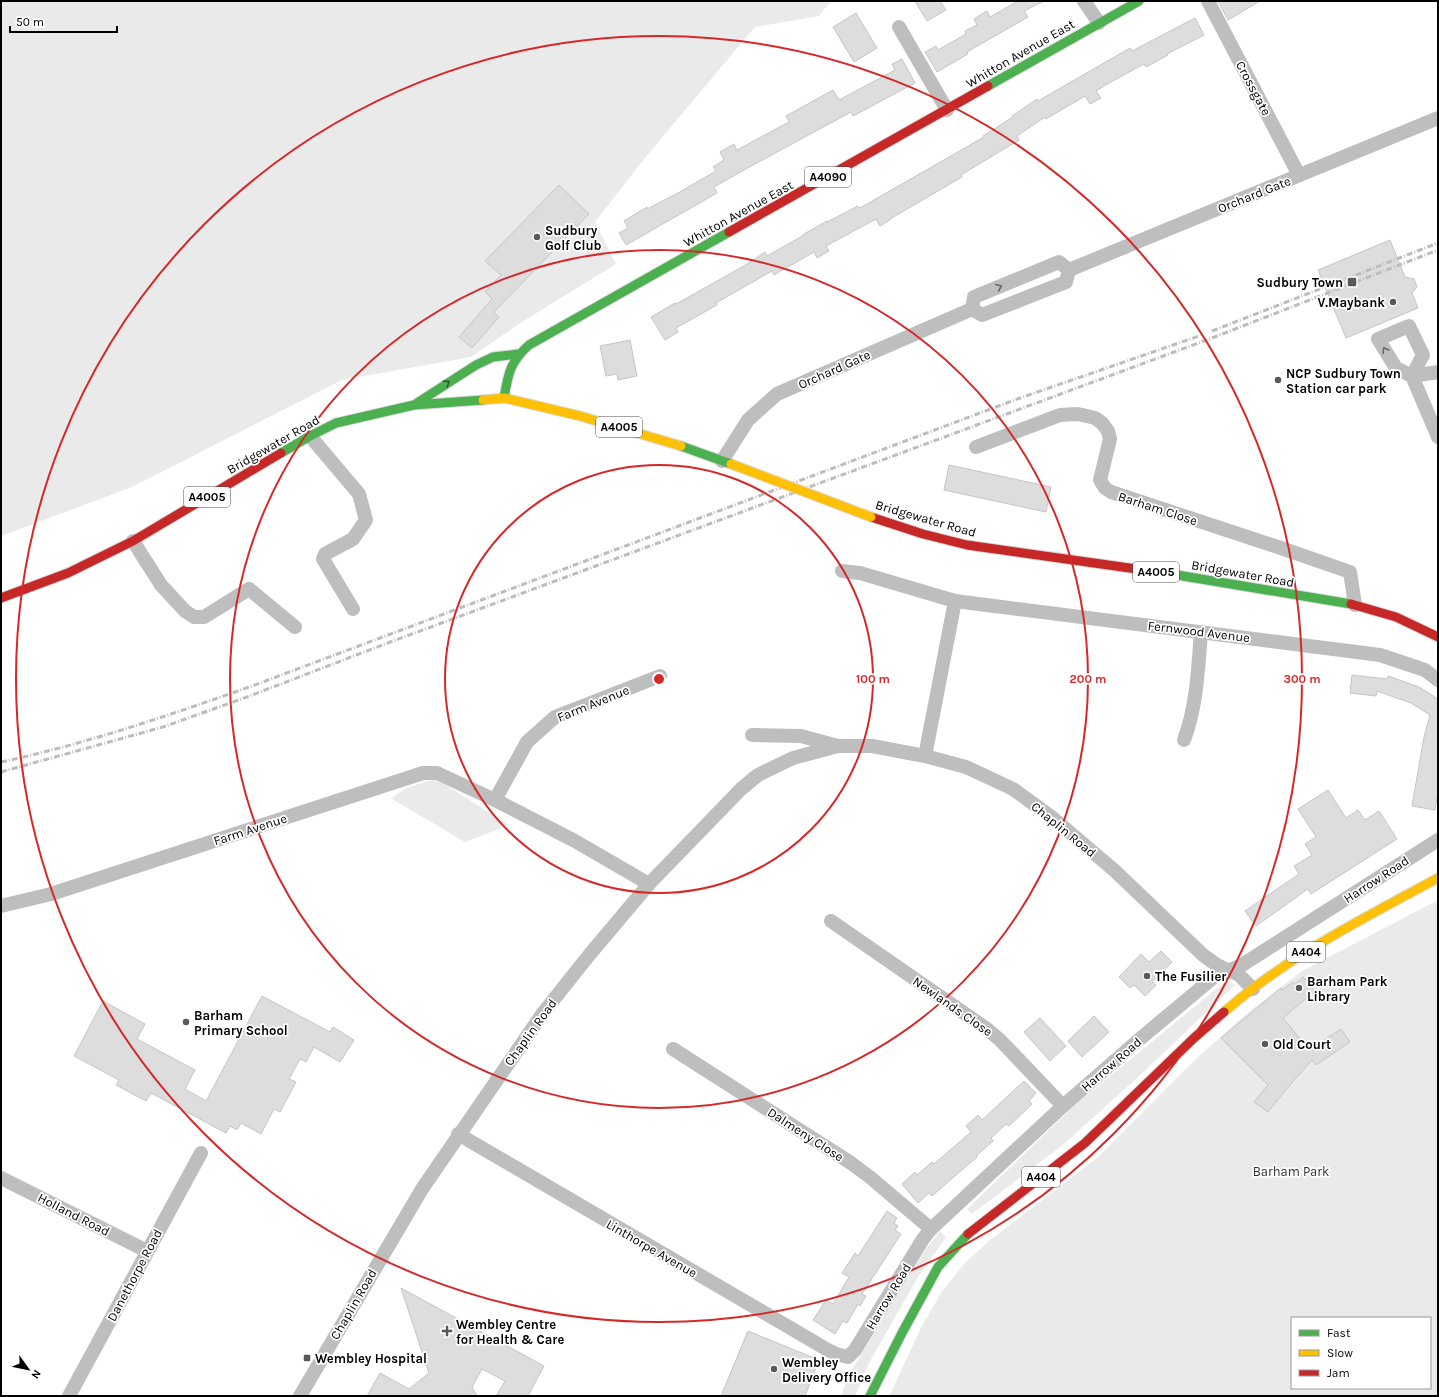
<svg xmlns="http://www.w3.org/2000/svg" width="1439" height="1397" viewBox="0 0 1439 1397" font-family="Karla,sans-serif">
<rect width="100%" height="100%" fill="#fff"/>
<!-- green -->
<g fill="#eaeaea" fill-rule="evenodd">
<polygon points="1,1 831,1 819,16 755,27 644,159 595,222 616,264 522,322 471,357 342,380 132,487 1,536"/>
<path d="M433,780L444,784L509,825L465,842L392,799C401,788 419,784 433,780Z"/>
<path d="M1438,900V1396H889L922,1326L941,1293L964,1264L989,1241L1098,1157L1198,1057L1251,1010L1302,971ZM1292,1318H1430V1388H1292Z"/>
<polygon points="1227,980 1235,985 1137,1078 1064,1144 972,1214 967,1209 1075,1105"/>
<polygon points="940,1231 946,1237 918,1277 869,1363 855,1396 841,1396 850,1373 895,1298 926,1249"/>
</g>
<!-- building -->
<g fill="#ddd" stroke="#c5c5c5">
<polygon points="915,1 940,1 946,10 927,21"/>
<polygon points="1018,1 1044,1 1024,11 1028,17 967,52 968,54 937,72 925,52 936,46 938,50 966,34 965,31 977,25 974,19 987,11 990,17"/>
<polygon points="1218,1 1260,1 1228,20"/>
<polygon points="856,13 877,48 854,62 833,27"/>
<polygon points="1195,18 1204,35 1167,54 1168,55 1146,67 1144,64 1109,83 1096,91 1101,98 1090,104 1085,96 1046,119 1045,117 1017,136 1019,140 961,175 962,177 890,219 890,220 880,226 876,219 826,246 829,251 817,258 814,252 774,275 772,271 716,303 717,305 676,328 678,332 665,340 651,317 675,303 676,304 744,266 765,252 767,256 804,235 804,234 827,221 827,222 858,206 860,208 984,137 983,136 1013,117 1012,116 1037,99 1038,101 1130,48 1132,51"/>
<polygon points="902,59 915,83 853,116 851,112 744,170 714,187 717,193 626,245 619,233 628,228 624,221 647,207 647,209 678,193 716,171 713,167 724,160 720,152 734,144 737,150 789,122 786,116 833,90 839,100 895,70 892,64"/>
<polygon points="559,185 589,214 494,312 499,317 472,348 459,337 492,299 485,292 501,275 485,261"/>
<polygon points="1390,240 1405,277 1414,279 1417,287 1412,293 1418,308 1346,338 1318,270"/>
<polygon points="630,340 637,376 618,380 617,374 606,376 600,346"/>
<polygon points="949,465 1051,487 1046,512 944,490"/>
<polygon points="1352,675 1387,679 1388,676 1419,687 1438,699 1438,792 1435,810 1412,806 1424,737 1430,715 1411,703 1377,691 1376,696 1350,693"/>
<polygon points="1328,790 1346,818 1358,810 1365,820 1379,811 1397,839 1311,894 1308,889 1256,926 1245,911 1299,874 1294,866 1312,855 1305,844 1316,837 1298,809"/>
<polygon points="1161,951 1172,962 1152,982 1156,985 1145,996 1134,985 1130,988 1119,977 1141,954 1149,962"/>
<polygon points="1303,977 1315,991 1283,1018 1309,1050 1341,1029 1350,1042 1316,1065 1312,1060 1284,1092 1268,1112 1254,1102 1268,1085 1221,1038 1281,988 1282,990 1293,982 1295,984"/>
<polygon points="262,996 330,1032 333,1027 354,1040 340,1062 314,1047 306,1062 300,1059 289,1079 296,1082 280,1112 274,1109 261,1134 241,1123 237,1130 230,1126 226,1133 151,1093 146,1101 116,1085 119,1080 74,1056 103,1001 145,1024 137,1039 195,1070 185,1089 206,1101"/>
<polygon points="1094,1016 1109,1032 1082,1057 1068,1041"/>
<polygon points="1040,1018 1066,1046 1050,1061 1024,1032"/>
<polygon points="1024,1081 1036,1093 1029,1101 1032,1104 1009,1126 1006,1124 991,1138 993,1141 976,1156 977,1157 956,1175 932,1196 929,1193 918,1203 902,1184 915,1172 917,1175 932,1162 934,1164 971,1132 966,1126 978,1115 982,1120"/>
<polygon points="887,1211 897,1218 894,1223 898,1226 895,1230 901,1234 862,1294 866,1296 860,1306 858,1304 847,1323 843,1321 835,1334 813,1320 826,1300 833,1304 849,1277 842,1273 855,1253 858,1256"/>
<polygon points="401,1288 544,1366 528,1396 496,1396 505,1381 482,1369 472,1387 477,1396 367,1396 380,1373 409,1389 429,1373"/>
<polygon points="748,1331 819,1360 805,1396 721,1396"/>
</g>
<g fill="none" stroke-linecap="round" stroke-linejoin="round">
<defs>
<g id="fast">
<polyline points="988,86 1139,1"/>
<path d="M504,398C508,374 510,362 529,345L729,232"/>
<polyline points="417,403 476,365 493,357 518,354"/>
<polyline points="681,446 731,464"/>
<polyline points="281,453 310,436 336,423 414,405 483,400"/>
<polyline points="1165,573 1351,604"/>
<polyline points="870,1396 902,1333 938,1267 968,1234"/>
</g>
<g id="slow">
<polyline points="483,400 504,398 580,416 681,446"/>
<path d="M1224,1012C1288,956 1364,918 1438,878"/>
</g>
<g id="jam">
<polyline points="729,232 988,86"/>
<polyline points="871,517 923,534 967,545 1165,573"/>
<polyline points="1,598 68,573 133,541 281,453"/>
<polyline points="1351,604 1396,617 1438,637"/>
<polyline points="968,1234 1085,1143 1194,1038 1224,1012"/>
</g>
</defs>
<!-- fast casing -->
<use href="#fast" stroke="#dbdbdb" stroke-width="11"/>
<!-- slow casing -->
<use href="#slow" stroke="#dbdbdb" stroke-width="11"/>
<!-- jam casing -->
<use href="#jam" stroke="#dbdbdb" stroke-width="11"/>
<!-- street -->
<g stroke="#bebebe" stroke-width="14">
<polyline points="1084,1 1099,23"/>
<polyline points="1208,1 1299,175"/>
<polyline points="899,27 947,110"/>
<polyline points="1069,270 1438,118"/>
<polyline points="972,309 974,297 1059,262 1069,270"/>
<polyline points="972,309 982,315 1066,282 1069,270"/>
<polyline points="1412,376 1423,355 1409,326 1378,339 1396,368 1412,376 1438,437"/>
<polyline points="1412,376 1438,372"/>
<polyline points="310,436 359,494 366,520 353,539 325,554 323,559 353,609"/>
<polyline points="976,447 1060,415 1078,414 1095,418 1102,423 1108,431 1110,439 1100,480 1105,488 1111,492 1281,548 1350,572 1355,605"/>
<polyline points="722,461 748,420 777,394 972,309"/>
<polyline points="133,541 161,585 185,611 194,617 204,617 249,589 295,627"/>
<polyline points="842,571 860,573 955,601 1380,655 1425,670 1438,680"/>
<polyline points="752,735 801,736 838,746"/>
<path d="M1184,740C1197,705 1198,669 1201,632"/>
<polyline points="925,756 955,601"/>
<polyline points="495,800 527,742 555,717 660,676"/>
<polyline points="1,906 51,894 423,773 437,773 495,800 575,841 649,884"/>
<polyline points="831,921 987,1029 1000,1040 1063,1106"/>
<polyline points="673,1049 851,1163 871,1178 931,1229"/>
<polyline points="458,1134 828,1350 836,1354 848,1357 855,1350 923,1239 931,1229 1063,1106 1141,1038 1214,977 1242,965 1438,840"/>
<polyline points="1,1178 147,1251"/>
<polyline points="69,1396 201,1153"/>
<polyline points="300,1396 422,1189 543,1013 590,954 649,884 741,789 758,775 793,758 838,746 872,746 925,756 966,767 1013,789 1054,819 1115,871 1203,955 1217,965 1239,975 1253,989"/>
</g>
<!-- fast -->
<use href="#fast" stroke="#4caf50" stroke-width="9"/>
<!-- slow -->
<use href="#slow" stroke="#ffc107" stroke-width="9"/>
<!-- jam -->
<use href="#jam" stroke="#c62828" stroke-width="9"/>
<!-- rail -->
<g stroke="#bdbdbd" stroke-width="3" stroke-dasharray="6 2 1 2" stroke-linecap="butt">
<polyline points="1212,331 1438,243"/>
<path d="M1,762C86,744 170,715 252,686L1020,398L1199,336"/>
<polyline points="1,772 163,727 247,697 385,644 1212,338 1438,250"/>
</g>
<defs>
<polyline id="slow-bridge" points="731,464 871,517"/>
</defs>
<!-- slow-bridge casing -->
<use href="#slow-bridge" stroke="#dbdbdb" stroke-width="11" stroke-linecap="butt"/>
<!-- slow-bridge -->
<use href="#slow-bridge" stroke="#ffc107" stroke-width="9"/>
</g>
<!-- one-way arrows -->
<defs><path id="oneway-chevron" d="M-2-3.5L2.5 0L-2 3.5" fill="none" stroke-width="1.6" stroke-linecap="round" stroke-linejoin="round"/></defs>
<g stroke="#686868">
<use href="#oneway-chevron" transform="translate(999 287) rotate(-23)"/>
<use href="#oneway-chevron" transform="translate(1385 350) rotate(-121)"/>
</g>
<use stroke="#2a602c" href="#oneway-chevron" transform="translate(447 383) rotate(-33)"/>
<!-- distance rings -->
<g fill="none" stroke="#d62828" stroke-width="2">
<circle cx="659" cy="679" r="214"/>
<circle cx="659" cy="679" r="429"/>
<circle cx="659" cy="679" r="643"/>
</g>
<!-- markers -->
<g fill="#595959" stroke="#fff" stroke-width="1.5">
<circle cx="537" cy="237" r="4"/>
<rect x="1347" y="277" width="10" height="10" rx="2"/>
<circle cx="1393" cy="302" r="4"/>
<circle cx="1278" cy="380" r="4"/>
<circle cx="1147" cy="976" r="4"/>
<circle cx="1299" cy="988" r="4"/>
<circle cx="186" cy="1022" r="4"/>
<circle cx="1265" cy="1044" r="4"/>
<path d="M445 1325h4v4h4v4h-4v4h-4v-4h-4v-4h4z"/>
<rect x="303" y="1354" width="8" height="8" rx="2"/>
<circle cx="774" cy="1369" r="4"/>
</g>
<g text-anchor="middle" stroke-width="3.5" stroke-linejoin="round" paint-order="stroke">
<!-- shield labels -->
<g fill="#fff" stroke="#4c4c4c" stroke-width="1">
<rect x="805" y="167" width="46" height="20" rx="3"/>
<rect x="596" y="417" width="46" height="20" rx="3"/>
<rect x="184" y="487" width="46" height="20" rx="3"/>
<rect x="1133" y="562" width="46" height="20" rx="3"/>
<rect x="1287" y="942" width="38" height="20" rx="3"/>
<rect x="1022" y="1167" width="38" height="20" rx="3"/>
</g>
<g font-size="12" font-weight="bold" fill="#000">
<text x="828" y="181">A4090</text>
<text x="619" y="431">A4005</text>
<text x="207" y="501">A4005</text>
<text x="1156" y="576">A4005</text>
<text x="1306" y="956">A404</text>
<text x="1041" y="1181">A404</text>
</g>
<!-- street labels -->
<g font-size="13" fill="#000" stroke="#fff">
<text transform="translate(1020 53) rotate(-30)" y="5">Whitton Avenue East</text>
<text transform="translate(1254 88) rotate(62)" y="5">Crossgate</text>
<text transform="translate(1254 194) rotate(-22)" y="5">Orchard Gate</text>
<text transform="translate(738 213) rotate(-29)" y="5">Whitton Avenue East</text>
<text transform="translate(834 369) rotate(-24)" y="5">Orchard Gate</text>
<text transform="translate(273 444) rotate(-30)" y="5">Bridgewater Road</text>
<text transform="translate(1158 508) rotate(18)" y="5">Barham Close</text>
<text transform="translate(926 518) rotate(16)" y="5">Bridgewater Road</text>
<text transform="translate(1243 573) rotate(10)" y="5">Bridgewater Road</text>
<text transform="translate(1199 631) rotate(7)" y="5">Fernwood Avenue</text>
<text transform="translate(593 703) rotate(-22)" y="5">Farm Avenue</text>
<text transform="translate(250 829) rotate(-18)" y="5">Farm Avenue</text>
<text transform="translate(1064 829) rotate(39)" y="5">Chaplin Road</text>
<text transform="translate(1376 879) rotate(-33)" y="5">Harrow Road</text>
<text transform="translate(953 1006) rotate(35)" y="5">Newlands Close</text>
<text transform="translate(530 1032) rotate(-54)" y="5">Chaplin Road</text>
<text transform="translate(1111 1064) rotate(-41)" y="5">Harrow Road</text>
<text transform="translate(806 1134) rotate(33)" y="5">Dalmeny Close</text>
<text transform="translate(74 1214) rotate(27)" y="5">Holland Road</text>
<text transform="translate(652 1248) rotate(30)" y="5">Linthorpe Avenue</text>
<text transform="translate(134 1275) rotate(-62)" y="5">Danethorpe Road</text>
<text transform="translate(888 1296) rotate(-59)" y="5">Harrow Road</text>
<text transform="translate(353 1304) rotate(-60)" y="5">Chaplin Road</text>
</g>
<!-- poi labels -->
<g font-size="13" font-weight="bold" fill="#000" stroke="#fff" text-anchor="start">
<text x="545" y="235">Sudbury<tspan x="545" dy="15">Golf Club</tspan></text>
<text x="1343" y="287" text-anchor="end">Sudbury Town</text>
<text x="1385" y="307" text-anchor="end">V.Maybank</text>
<text x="1286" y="378">NCP Sudbury Town<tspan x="1286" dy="15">Station car park</tspan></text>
<text x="1155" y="981">The Fusilier</text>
<text x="1307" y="986">Barham Park<tspan x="1307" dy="15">Library</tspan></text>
<text x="194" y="1020">Barham<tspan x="194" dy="15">Primary School</tspan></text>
<text x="1273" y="1049">Old Court</text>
<text x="456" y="1329">Wembley Centre<tspan x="456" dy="15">for Health &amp; Care</tspan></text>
<text x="315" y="1363">Wembley Hospital</text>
<text x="782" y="1367">Wembley<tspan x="782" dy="15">Delivery Office</tspan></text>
</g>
<!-- park labels -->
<g font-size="13" fill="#303030" stroke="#fff">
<text x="1291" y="1176">Barham Park</text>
</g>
</g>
<circle cx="659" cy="679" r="6" fill="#d62828" stroke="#fff" stroke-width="2"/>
<g font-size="12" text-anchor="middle" font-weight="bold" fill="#d62828" stroke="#fff" stroke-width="3.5" stroke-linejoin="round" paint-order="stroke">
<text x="873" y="683">100 m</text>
<text x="1088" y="683">200 m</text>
<text x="1302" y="683">300 m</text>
</g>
<!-- border -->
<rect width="1439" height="1397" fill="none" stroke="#000000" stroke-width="4"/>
<!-- legend -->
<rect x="1291" y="1317" width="140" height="72" fill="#ffffff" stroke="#999999"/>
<rect x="1299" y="1330" width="20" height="6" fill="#4caf50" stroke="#999999"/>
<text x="1327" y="1337" font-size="12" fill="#000000">Fast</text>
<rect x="1299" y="1350" width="20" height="6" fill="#ffc107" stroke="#999999"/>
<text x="1327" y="1357" font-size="12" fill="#000000">Slow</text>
<rect x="1299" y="1370" width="20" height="6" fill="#c62828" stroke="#999999"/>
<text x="1327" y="1377" font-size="12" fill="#000000">Jam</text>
<!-- north arrow -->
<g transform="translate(28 1369) rotate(123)" stroke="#ffffff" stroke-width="3" paint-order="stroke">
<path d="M0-3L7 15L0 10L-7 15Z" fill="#000000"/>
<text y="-6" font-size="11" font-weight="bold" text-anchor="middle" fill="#000000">N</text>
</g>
<!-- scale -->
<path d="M10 26v6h107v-6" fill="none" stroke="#000000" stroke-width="2"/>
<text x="16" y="26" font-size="12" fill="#000000" stroke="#ffffff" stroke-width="3" paint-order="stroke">50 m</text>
</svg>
